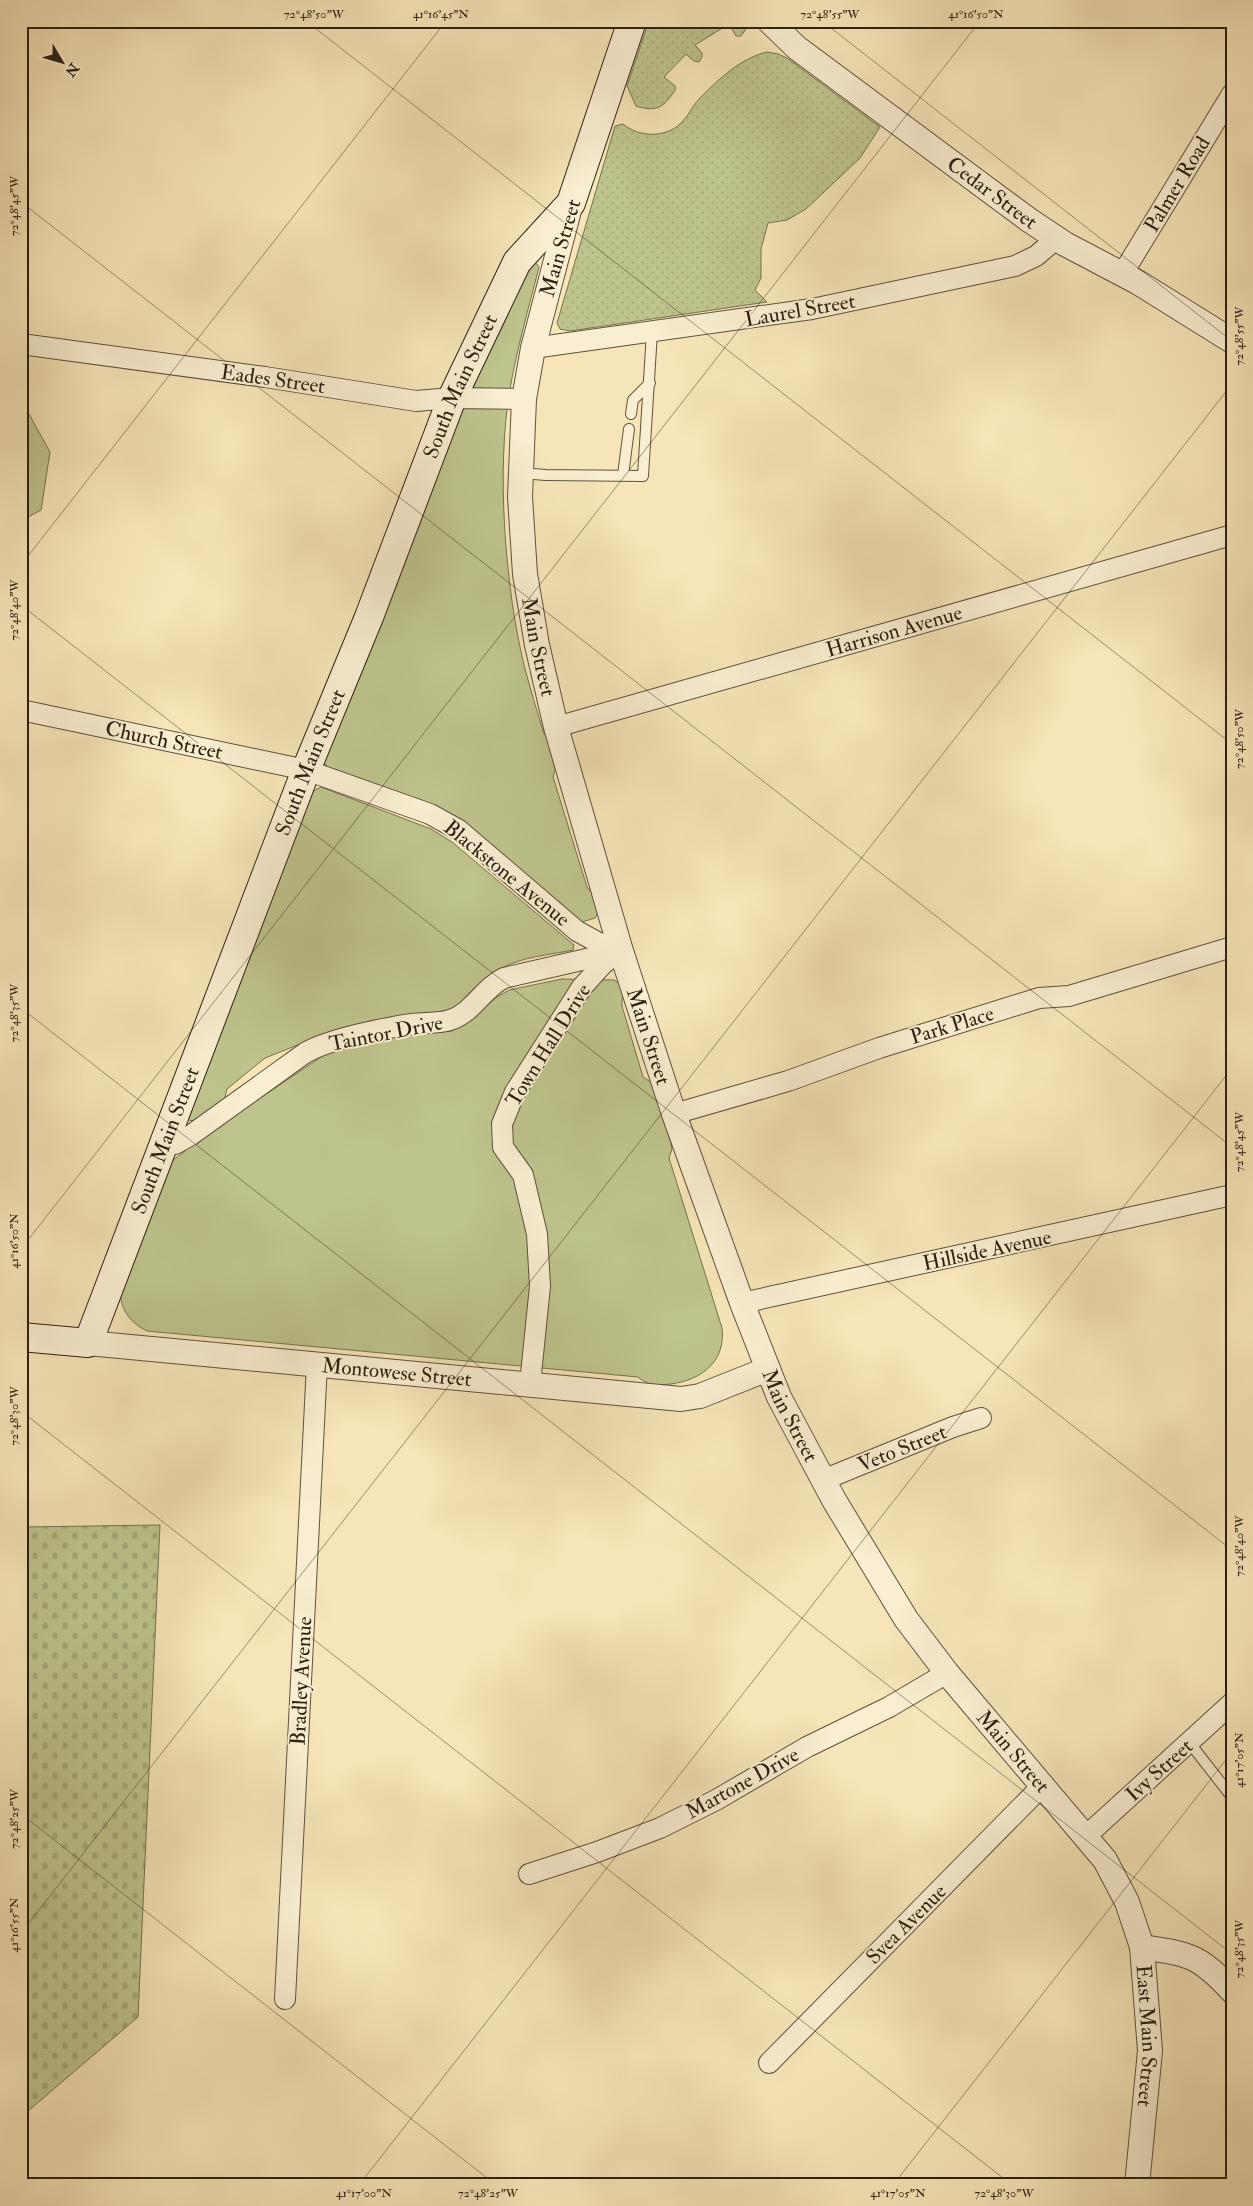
<svg xmlns="http://www.w3.org/2000/svg" width="1253" height="2206" viewBox="0 0 1253 2206" font-family="'IM FELL Double Pica',serif">
<defs>
<pattern id="grass-dots" width="8" height="8" patternUnits="userSpaceOnUse" patternTransform="scale(1.25)"><rect width="8" height="8" fill="#bec48d"/><path d="M2 2h.1M6 6h.1" fill="none" stroke="#a3a879" stroke-width="1.8" stroke-linecap="round"/></pattern>
<pattern id="cemetery-stones" width="16" height="16" patternUnits="userSpaceOnUse" patternTransform="scale(1.25)"><rect width="16" height="16" fill="#bec48d"/><path d="M2 7V4a2 2 0 0 1 4 0v3zM10 15v-3a2 2 0 0 1 4 0v3z" fill="#a3a879"/></pattern>
</defs>
<rect width="100%" height="100%" fill="#f6e5b8"/>
<filter id="stains"><feTurbulence type="fractalNoise" baseFrequency=".004" numOctaves="4"/><feColorMatrix values="0 0 0 0 .2 0 0 0 0 .09 0 0 0 0 .02 0 0 0 .5 -.17"/></filter>
<radialGradient id="worn" r=".72"><stop offset=".6" stop-color="#630" stop-opacity="0"/><stop offset="1" stop-color="#630" stop-opacity=".3"/></radialGradient>
<!-- grass -->
<g fill="url(#grass-dots)" stroke="#74724f">
<path d="M649,21H747L748,26L741,36H736L729,24L695,45L702,53V57L699,62L694,61L686,54L664,77L675,86C676,91 674,92 671,96C661,110 652,111 636,106L627,86Z"/>
<path d="M767,52L778,54L787,58L880,127L860,158L806,209L787,220L768,223L761,249V278L755,290L767,302L570,331L560,329L557,323L615,126L623,124C640,138 667,138 682,122C690,114 693,104 701,97C719,79 741,58 767,52Z"/>
</g>
<!-- cemetery -->
<polygon fill="url(#cemetery-stones)" stroke="#74724f" points="160,1525 138,2017 21,2117 21,1527"/>
<!-- green -->
<g fill="#bec48d" stroke="#74724f">
<path d="M534,261L539,267C529,307 517,348 510,389C496,469 505,586 524,665C530,688 537,711 544,734L548,737L556,767L553,777L587,887L597,899L598,913L595,918L582,922L577,920L525,875L329,768L324,763V759L463,410L527,264Z"/>
<polygon points="21,406 29,414 50,452 41,510 28,517 21,517"/>
<path d="M321,787L431,829L452,842L574,945L573,950C554,954 532,956 513,963C488,972 467,994 451,1014L431,1017L427,1012L381,1023L335,1030L265,1058L227,1089L224,1101L194,1121L188,1120L185,1116L311,792Z"/>
<path d="M562,979L614,980L622,985L624,994L622,999V1006L643,1077L652,1083L670,1139L672,1149L669,1158L722,1328C726,1361 702,1380 671,1384C657,1385 648,1386 638,1377L147,1331C131,1323 122,1312 120,1294L167,1165L204,1136L324,1055L353,1045L395,1036L452,1031L471,1019L497,997L509,990Z"/>
</g>
<g fill="none" stroke-linecap="round" stroke-linejoin="round">
<defs>
<g id="service">
<polyline points="631,414 633,400 650,383"/>
<polyline points="521,473 546,475 643,476 652,332"/>
<polyline points="623,475 629,429"/>
<polyline points="1189,1742 1232,1797"/>
</g>
<g id="minor">
<polyline points="1123,273 1232,94"/>
<polyline points="21,344 265,377 416,401 452,398 524,399"/>
<polyline points="533,348 812,309 1015,266 1036,256 1056,239"/>
<polyline points="21,710 306,770 430,814 459,830 577,931 599,943 621,951"/>
<polyline points="556,727 1232,535"/>
<polyline points="674,1114 788,1081 879,1048 1039,998 1069,996 1232,947"/>
<path d="M163,1145L175,1144L191,1135L305,1053C329,1039 384,1028 412,1024C425,1022 438,1024 450,1020C473,1013 483,988 504,978L621,951"/>
<polyline points="742,1303 1232,1195"/>
<polyline points="530,1384 540,1286 537,1234 523,1175 503,1147 502,1124 515,1092 582,987 603,964 617,953"/>
<polyline points="823,1480 953,1427 981,1418"/>
<polyline points="1086,1836 1232,1703"/>
<polyline points="529,1874 597,1852 660,1828 716,1800 807,1747 889,1707 947,1673"/>
<polyline points="285,1999 317,1364"/>
<polyline points="769,2063 1043,1785"/>
</g>
<g id="tertiary">
<path id="s1" d="M769,21L797,48L1029,220L1065,244L1139,283L1232,341"/>
<path id="s2" d="M571,203L533,348L524,399L520,497L525,574L537,645L556,727L621,951L674,1114L742,1303L779,1397L834,1500L906,1619L947,1673L1105,1860L1127,1902L1142,1947L1150,2051L1137,2185"/>
<path id="s3" d="M88,1343L681,1399L700,1396L768,1369"/>
<path d="M1142,1947C1189,1954 1199,1955 1232,1991"/>
</g>
<g id="secondary">
<path id="s4" d="M21,1337L88,1343L306,770L369,617L452,398L517,262L571,203L632,21"/>
</g>
</defs>
<!-- service casing -->
<use href="#service" stroke="#5e513b" stroke-width="12"/>
<!-- minor casing -->
<use href="#minor" stroke="#5e513b" stroke-width="22"/>
<!-- tertiary casing -->
<use href="#tertiary" stroke="#5e513b" stroke-width="26"/>
<!-- secondary casing -->
<use href="#secondary" stroke="#2b2011" stroke-width="30"/>
<!-- service -->
<use href="#service" stroke="#f9eed1" stroke-width="10"/>
<!-- minor -->
<use href="#minor" stroke="#f9eed1" stroke-width="20"/>
<!-- tertiary -->
<use href="#tertiary" stroke="#f9eed1" stroke-width="24"/>
<!-- secondary -->
<use href="#secondary" stroke="#f9eed1" stroke-width="28"/>
</g>
<!-- ticks -->
<path fill="none" stroke="#2b2011" stroke-width="1" stroke-opacity="0.45" d="M306,21L1232,744M822,21L1232,341M21,202L1232,1147M21,565L446,21M21,605L1232,1550M21,1008L1232,1954M21,1249L980,21M21,1411L1012,2185M21,1814L496,2185M21,1933L1232,384M359,2185L1232,1068M893,2185L1232,1752"/>
<g text-anchor="middle" stroke-width="4" stroke-linejoin="round" paint-order="stroke">
<!-- street labels -->
<g font-size="21" fill="#2b2011" stroke="#f9eed1">
<text transform="translate(1177 184) rotate(-59)" y="7">Palmer Road</text>
<text dy="7" stroke="none"><textPath href="#s1" startOffset="282">Cedar Street</textPath></text>
<text transform="translate(560 248) rotate(-74)" y="7">Main Street</text>
<text transform="translate(800 310) rotate(-10)" y="7">Laurel Street</text>
<text transform="translate(273 379) rotate(8)" y="7">Eades Street</text>
<text dy="7" stroke="none"><textPath href="#s4" startOffset="1094">South Main Street</textPath></text>
<text transform="translate(894 631) rotate(-16)" y="7">Harrison Avenue</text>
<text dy="7" stroke="none"><textPath href="#s2" startOffset="451">Main Street</textPath></text>
<text transform="translate(164 740) rotate(12)" y="7">Church Street</text>
<text dy="7" stroke="none"><textPath href="#s4" startOffset="689">South Main Street</textPath></text>
<text transform="translate(507 873) rotate(39)" y="7">Blackstone Avenue</text>
<text transform="translate(952 1025) rotate(-17)" y="7">Park Place</text>
<text transform="translate(386 1033) rotate(-11)" y="7">Taintor Drive</text>
<text dy="7" stroke="none"><textPath href="#s2" startOffset="856">Main Street</textPath></text>
<text transform="translate(548 1045) rotate(-58)" y="7">Town Hall Drive</text>
<text dy="7" stroke="none"><textPath href="#s4" startOffset="284">South Main Street</textPath></text>
<text transform="translate(987 1250) rotate(-12)" y="7">Hillside Avenue</text>
<text dy="7" stroke="none"><textPath href="#s3" startOffset="310">Montowese Street</textPath></text>
<text dy="7" stroke="none"><textPath href="#s2" startOffset="1261">Main Street</textPath></text>
<text transform="translate(902 1448) rotate(-22)" y="7">Veto Street</text>
<text transform="translate(301 1681) rotate(-87)" y="7">Bradley Avenue</text>
<text dy="7" stroke="none"><textPath href="#s2" startOffset="1666">Main Street</textPath></text>
<text transform="translate(1159 1770) rotate(-42)" y="7">Ivy Street</text>
<text transform="translate(742 1783) rotate(-29)" y="7">Martone Drive</text>
<text transform="translate(906 1924) rotate(-45)" y="7">Svea Avenue</text>
<text dy="7" stroke="none"><textPath href="#s2" startOffset="1992">East Main Street</textPath></text>
</g>
</g>
<!-- margin -->
<rect width="1253" height="2206" fill="none" stroke="#f6e5b8" stroke-width="55"/>
<!-- north arrow -->
<g transform="translate(62 62) rotate(128)" stroke="#f9eed1" stroke-width="4" paint-order="stroke">
<path d="M0-4L9 19L0 12L-9 19Z" fill="#2b2011"/>
<text y="-8" font-size="14" font-weight="bold" text-anchor="middle" fill="#2b2011">N</text>
</g>
<rect x="28" y="28" width="1198" height="2150" fill="none" stroke="#2b2011" stroke-width="2"/>
<g font-size="12" text-anchor="middle" fill="#2b2011">
<text x="314" y="18">72°48'50"W</text>
<text x="441" y="18">41°16'45"N</text>
<text x="830" y="18">72°48'55"W</text>
<text x="976" y="18">41°16'50"N</text>
<text transform="translate(14 206) rotate(-90)" y="4">72°48'45"W</text>
<text transform="translate(1239 336) rotate(-90)" y="4">72°48'55"W</text>
<text transform="translate(14 610) rotate(-90)" y="4">72°48'40"W</text>
<text transform="translate(1239 739) rotate(-90)" y="4">72°48'50"W</text>
<text transform="translate(14 1013) rotate(-90)" y="4">72°48'35"W</text>
<text transform="translate(1239 1142) rotate(-90)" y="4">72°48'45"W</text>
<text transform="translate(14 1241) rotate(-90)" y="4">41°16'50"N</text>
<text transform="translate(14 1416) rotate(-90)" y="4">72°48'30"W</text>
<text transform="translate(1239 1546) rotate(-90)" y="4">72°48'40"W</text>
<text transform="translate(1239 1760) rotate(-90)" y="4">41°17'05"N</text>
<text transform="translate(14 1819) rotate(-90)" y="4">72°48'25"W</text>
<text transform="translate(14 1925) rotate(-90)" y="4">41°16'55"N</text>
<text transform="translate(1239 1949) rotate(-90)" y="4">72°48'35"W</text>
<text x="364" y="2197">41°17'00"N</text>
<text x="488" y="2197">72°48'25"W</text>
<text x="898" y="2197">41°17'05"N</text>
<text x="1004" y="2197">72°48'30"W</text>
</g>
<rect width="100%" height="100%" filter="url(#stains)"/>
<rect width="100%" height="100%" fill="url(#worn)"/>
</svg>
